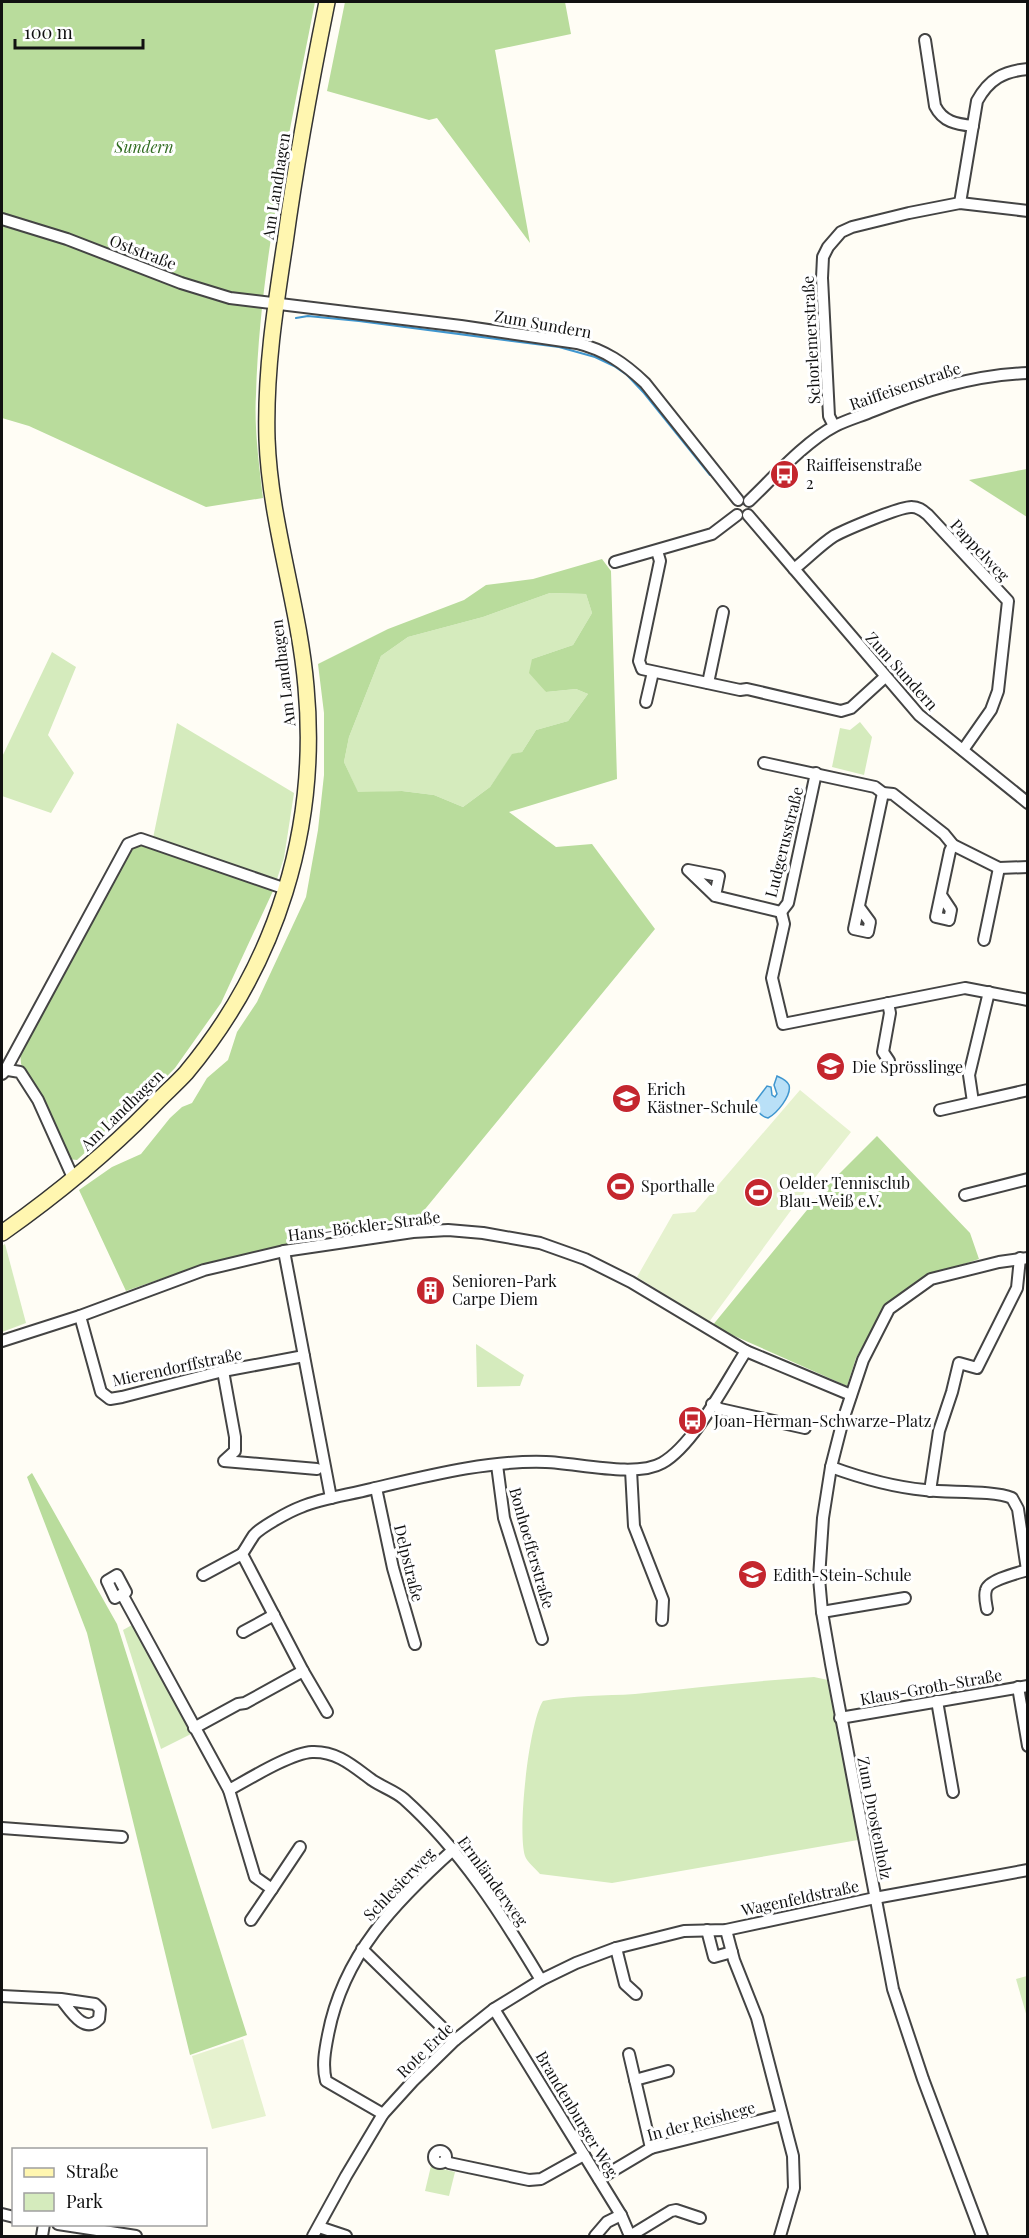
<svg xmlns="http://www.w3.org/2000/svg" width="1029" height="2238" viewBox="0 0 1029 2238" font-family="'Playfair Display',serif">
<rect width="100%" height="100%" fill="#fffdf5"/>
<!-- green -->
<g fill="#d5ebbd">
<polygon points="550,593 586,594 592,613 573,645 532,659 546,692 576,689 588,694 568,721 536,730 522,752 512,755 490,787 463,807 434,795 402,791 358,793 344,762 349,737 381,656 408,637 483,617"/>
<polygon points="52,652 76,667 48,735 74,773 51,813 2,796 2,757"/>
<polygon points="860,722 872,737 864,775 832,767 840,728 850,730"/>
<polygon points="177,723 294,793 284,858 276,882 153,838"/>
<polygon points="5,1244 26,1323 2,1332 2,1246"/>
<polygon points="476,1344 524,1375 520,1386 477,1387"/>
<polygon points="132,1625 191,1734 161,1749 123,1630"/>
<path d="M814,1677L828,1680L858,1840L612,1883L540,1874C535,1868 527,1862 525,1856C517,1831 529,1722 543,1701C572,1695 605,1696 635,1694C694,1688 754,1681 814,1677Z"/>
<polygon points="1027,1976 1028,1976 1027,2017 1016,1979"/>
<polygon points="431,2166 455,2172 449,2196 425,2191"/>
</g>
<!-- forest -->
<g fill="#b9dc9c" fill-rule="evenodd">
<path d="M2,2H315C290,131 260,262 256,394C254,428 259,464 263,498L206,507L29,426L2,418Z"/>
<polygon points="345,2 565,2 571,34 495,50 530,243 437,118 429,120 327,91"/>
<polygon points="1027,469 1027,517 969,480"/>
<path d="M602,559L611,571L617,779L509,812L556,847L592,844L655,929L412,1225L344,1230L201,1265L126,1291L79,1190L112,1167L141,1154L170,1118L182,1107L192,1103L207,1078L228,1060L237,1032L257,1002L306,897L318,830L324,775V713L318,664L388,629L464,600L486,585L533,579ZM550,593L586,594L592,613L573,645L532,659L529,673L546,692L576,689L588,694L568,721L536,730L522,752L512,754L490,787L463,807L434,795L402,791L358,792L344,762L349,737L381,656L408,637L483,617Z"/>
<polygon points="138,844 273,891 221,1003 175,1068 138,1106 131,1110 77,1160 68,1159 43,1099 21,1064 20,1051 130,848"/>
<polygon points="877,1136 970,1233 979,1259 928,1276 886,1306 856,1358 847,1386 712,1326 825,1188"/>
<polygon points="32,1473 117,1624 247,2035 190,2055 87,1633 27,1477"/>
</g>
<!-- pitch -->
<g fill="#e6f2cf">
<polygon points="800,1090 851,1132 817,1175 709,1322 637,1277 673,1214 695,1212"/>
<polygon points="243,2039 266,2116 212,2129 192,2056"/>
</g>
<!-- water -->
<path fill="#b9e0f7" stroke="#3f96cf" stroke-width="1.5" d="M777,1076C781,1078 787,1080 789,1085C792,1096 776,1114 768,1118C760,1116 756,1111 755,1102L767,1086L771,1087L772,1095L775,1097L777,1094L774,1085Z"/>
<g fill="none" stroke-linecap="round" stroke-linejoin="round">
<!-- stream -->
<polyline stroke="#3f96cf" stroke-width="2" points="296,318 308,316 359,321 559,347 595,357 614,366 627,375 644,393 710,475"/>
<defs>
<g id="street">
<path d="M925,40L935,106C943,122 956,124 973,126"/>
<path d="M960,203L977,101C989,79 1004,71 1028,69"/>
<path d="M2,219L67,239L181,283L230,298L461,326L577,343C605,350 624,363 645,383L738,500"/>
<polyline points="834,426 829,416 822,278 823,257 828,247 841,232 852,227 909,213 960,203 1028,211"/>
<path d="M749,501C773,478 806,441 835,426C847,420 861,416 873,411C923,391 973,375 1028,373"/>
<polyline points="748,515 919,715 1028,803"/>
<polyline points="657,551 660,561 639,661 642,669 740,690 747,689 841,711 851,708 885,677"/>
<polyline points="615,562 712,534 737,515"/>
<path d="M794,569C807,559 820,545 834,536C845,530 901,506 912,507C919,507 923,511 928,515L1008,601L998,691L991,710L963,750"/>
<polyline points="708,683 723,612"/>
<polyline points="646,702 653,672"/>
<polyline points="764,763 875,787 883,793 893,794 944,834 953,845 999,868 1028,867"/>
<polyline points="941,895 951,910 949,920 936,917 950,851 953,845"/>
<polyline points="715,896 719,876 688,870 715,896 781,912"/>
<polyline points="859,907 870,922 868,932 854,929 883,793"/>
<polyline points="781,912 784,924 772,978 783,1024 965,988 1028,1000"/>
<polyline points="781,912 788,903 816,773"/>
<polyline points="984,940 999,868"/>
<polyline points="888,1003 890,1013 883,1052 889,1061"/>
<polyline points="2,1069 20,1072 38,1100 74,1180"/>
<polyline points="2,1074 5,1071 128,844 141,839 286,889"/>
<polyline points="973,1102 969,1075 989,992"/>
<polyline points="940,1110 1028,1090"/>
<polyline points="965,1195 1028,1179"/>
<polyline points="284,1251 331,1498"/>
<polyline points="80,1316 101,1392 110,1399 122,1397 223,1371 304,1356"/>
<polyline points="2,1341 80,1316 204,1270 284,1251 413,1232 448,1230 483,1233 540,1243 585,1259 631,1282 746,1351 851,1395"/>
<polyline points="223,1371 235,1437 235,1451 224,1461 317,1469"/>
<polyline points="712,1404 720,1409 805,1428"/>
<polyline points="497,1465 504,1518 542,1639"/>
<path d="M831,1467C861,1478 893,1487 925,1490C948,1493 993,1490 1012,1498L1018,1509L1027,1570"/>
<polyline points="631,1470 634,1526 663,1600 662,1620"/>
<polyline points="376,1488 393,1568 415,1644"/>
<polyline points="930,1491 939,1431 952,1392 959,1363 977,1368 1017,1288 1020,1258"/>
<polyline points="203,1575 242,1554"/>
<polyline points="122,1594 115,1598 107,1581 117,1575 126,1592 122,1594 229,1790 255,1877 272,1889 251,1920"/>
<path d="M987,1609C986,1603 984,1596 986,1590C988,1580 1018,1573 1028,1570"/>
<polyline points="822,1612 905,1598"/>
<polyline points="243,1632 274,1615"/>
<polyline points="1018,1687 1028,1746"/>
<polyline points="937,1701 953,1792"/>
<path d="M327,1712L303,1671L242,1554C246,1548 250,1541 254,1535C261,1527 290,1511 301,1507C323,1498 348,1495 371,1489C427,1476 488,1460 546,1462C577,1463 636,1478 662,1463C694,1445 726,1382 746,1351"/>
<polyline points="840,1718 1028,1686"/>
<polyline points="194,1728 238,1704 245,1703 303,1671"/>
<path d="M229,1790C249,1779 291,1753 312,1752C337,1751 353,1766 372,1780C382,1787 395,1791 404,1799C461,1850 502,1915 541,1980"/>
<polyline points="2,1828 122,1837"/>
<polyline points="272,1889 300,1847"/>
<polyline points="707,1930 714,1957 732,1952"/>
<polyline points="726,1930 734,1960 757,2018 793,2156 794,2188 780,2236"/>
<polyline points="616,1948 625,1984 636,1994"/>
<polyline points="362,1949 455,2040"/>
<path d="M2,1996L61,1999L95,2004L100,2009L99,2019C84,2035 70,2010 61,1999"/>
<polyline points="494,2009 621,2215 630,2236"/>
<polyline points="629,2054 651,2148"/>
<polyline points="635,2080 668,2071"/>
<path d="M383,2114L326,2081C322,2066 325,2050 328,2035C343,1955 395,1902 454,1849"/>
<circle cx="440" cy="2157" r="6"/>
<polyline points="445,2160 449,2163 529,2180 541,2179 584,2155"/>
<polyline points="599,2179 651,2148 782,2115"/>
<polyline points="2,2214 14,2217"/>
<polyline points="58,2224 136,2236"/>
<polyline points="319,2227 346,2236"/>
<polyline points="42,2236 44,2224"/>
<polyline points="313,2236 346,2176 383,2114 413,2081 455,2040 494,2009 541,1980 576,1963 616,1948 684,1931 726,1930 875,1898 1028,1870"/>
<polyline points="595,2236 607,2222 621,2215"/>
<polyline points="630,2236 671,2211 676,2210 700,2218"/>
<polyline points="982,2236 923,2079 893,1989 831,1664 822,1612 819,1578 823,1518 831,1467 843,1420 863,1360 889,1309 931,1279 999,1262 1028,1258"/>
</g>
<path id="secondary" d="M2,1233C56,1195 106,1154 152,1107C163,1095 175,1085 186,1073C277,964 319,828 306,687C299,604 270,523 267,439C265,373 275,308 285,243C296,162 311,81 327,2"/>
</defs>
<!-- street casing -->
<use href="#street" stroke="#444" stroke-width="14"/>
<!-- secondary casing -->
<use href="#secondary" stroke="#333" stroke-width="18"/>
<!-- street -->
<use href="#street" stroke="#fff" stroke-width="10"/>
<!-- secondary -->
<use href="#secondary" stroke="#fff6b0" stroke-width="15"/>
</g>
<!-- icons -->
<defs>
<symbol id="bus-disc" viewBox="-11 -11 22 22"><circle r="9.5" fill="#c4262e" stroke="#fff"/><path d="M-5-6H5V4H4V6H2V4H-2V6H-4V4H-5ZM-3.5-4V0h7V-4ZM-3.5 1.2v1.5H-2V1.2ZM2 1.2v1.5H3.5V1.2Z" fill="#fff"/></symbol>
<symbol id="school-disc" viewBox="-11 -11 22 22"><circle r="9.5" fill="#c4262e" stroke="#fff"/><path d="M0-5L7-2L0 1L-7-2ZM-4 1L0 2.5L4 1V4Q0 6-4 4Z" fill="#fff"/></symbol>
<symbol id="stadium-disc" viewBox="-11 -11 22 22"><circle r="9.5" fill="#c4262e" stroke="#fff"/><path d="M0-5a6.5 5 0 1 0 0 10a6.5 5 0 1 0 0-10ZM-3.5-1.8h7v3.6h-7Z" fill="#fff"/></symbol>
<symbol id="building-disc" viewBox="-11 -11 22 22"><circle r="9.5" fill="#c4262e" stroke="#fff"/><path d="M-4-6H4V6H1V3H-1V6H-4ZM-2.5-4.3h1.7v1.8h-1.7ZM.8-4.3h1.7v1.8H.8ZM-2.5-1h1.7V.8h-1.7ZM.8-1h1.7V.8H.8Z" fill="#fff"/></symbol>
</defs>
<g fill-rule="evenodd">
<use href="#bus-disc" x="768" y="458" width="33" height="33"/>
<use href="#school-disc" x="814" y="1050" width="33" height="33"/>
<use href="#school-disc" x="610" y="1082" width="33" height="33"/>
<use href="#stadium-disc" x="604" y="1170" width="33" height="33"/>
<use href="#stadium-disc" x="742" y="1176" width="33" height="33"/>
<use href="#building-disc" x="414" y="1274" width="33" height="33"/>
<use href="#bus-disc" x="676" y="1404" width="33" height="33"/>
<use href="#school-disc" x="736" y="1558" width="33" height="33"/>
</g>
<g text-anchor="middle" stroke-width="6" stroke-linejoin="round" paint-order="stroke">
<!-- park labels -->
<g font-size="16" font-style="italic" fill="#2f6b1f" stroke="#fff">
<text x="144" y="153">Sundern</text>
</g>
<!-- street labels -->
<g font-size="16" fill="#111" stroke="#fff">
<text transform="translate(276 186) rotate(-81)" y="6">Am Landhagen</text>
<text transform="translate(143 252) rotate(21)" y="6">Oststraße</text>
<text transform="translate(543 324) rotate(10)" y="6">Zum Sundern</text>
<text transform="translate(811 340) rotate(-93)" y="6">Schorlemerstraße</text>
<text transform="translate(905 386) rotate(-19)" y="6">Raiffeisenstraße</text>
<text transform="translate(980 550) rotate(47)" y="6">Pappelweg</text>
<text transform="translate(902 671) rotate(48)" y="6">Zum Sundern</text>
<text transform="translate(283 673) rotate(-97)" y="6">Am Landhagen</text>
<text transform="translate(784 842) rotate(-76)" y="6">Ludgerusstraße</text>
<text transform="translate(122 1110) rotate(-44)" y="6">Am Landhagen</text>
<text transform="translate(364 1226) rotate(-7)" y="6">Hans-Böckler-Straße</text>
<text transform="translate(177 1367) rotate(-12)" y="6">Mierendorffstraße</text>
<text transform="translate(532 1548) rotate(74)" y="6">Bonhoefferstraße</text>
<text transform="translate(409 1563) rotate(76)" y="6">Delpstraße</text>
<text transform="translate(931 1687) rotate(-10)" y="6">Klaus-Groth-Straße</text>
<text transform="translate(875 1818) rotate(79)" y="6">Zum Drostenholz</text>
<text transform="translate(493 1881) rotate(54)" y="6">Ermländerweg</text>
<text transform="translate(399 1884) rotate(-46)" y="6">Schlesierweg</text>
<text transform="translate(800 1898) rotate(-12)" y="6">Wagenfeldstraße</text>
<text transform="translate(425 2050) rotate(-44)" y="6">Rote Erde</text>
<text transform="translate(577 2114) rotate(59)" y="6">Brandenburger Weg</text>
<text transform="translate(701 2121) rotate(-15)" y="6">In der Reishege</text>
</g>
<!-- poi labels -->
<g font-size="16" fill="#111" stroke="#fff" text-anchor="start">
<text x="806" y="471">Raiffeisenstraße<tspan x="806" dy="18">2</tspan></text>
<text x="852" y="1073">Die Sprösslinge</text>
<text x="647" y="1095">Erich<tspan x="647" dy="18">Kästner-Schule</tspan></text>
<text x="779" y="1189">Oelder Tennisclub<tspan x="779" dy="18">Blau-Weiß e.V.</tspan></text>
<text x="641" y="1192">Sporthalle</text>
<text x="452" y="1287">Senioren-Park<tspan x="452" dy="18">Carpe Diem</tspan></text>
<text x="714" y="1427">Joan-Herman-Schwarze-Platz</text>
<text x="773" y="1581">Edith-Stein-Schule</text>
</g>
</g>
<!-- border -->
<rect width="1029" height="2238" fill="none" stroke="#111111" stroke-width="6"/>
<!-- legend -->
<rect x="12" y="2148" width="195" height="78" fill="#ffffff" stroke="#a0a0a0" stroke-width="1.5"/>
<rect x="24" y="2168" width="30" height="9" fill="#fff6b0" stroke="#a0a0a0" stroke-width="1.5"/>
<text x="66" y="2178" font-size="18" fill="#111111">Straße</text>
<rect x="24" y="2193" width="30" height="18" fill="#d5ebbd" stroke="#a0a0a0" stroke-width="1.5"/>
<text x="66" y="2208" font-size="18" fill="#111111">Park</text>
<!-- scale -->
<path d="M15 39v9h128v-9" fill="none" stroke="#111111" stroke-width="3"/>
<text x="24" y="39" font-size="18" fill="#111111" stroke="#ffffff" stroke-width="4.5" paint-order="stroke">100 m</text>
</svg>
